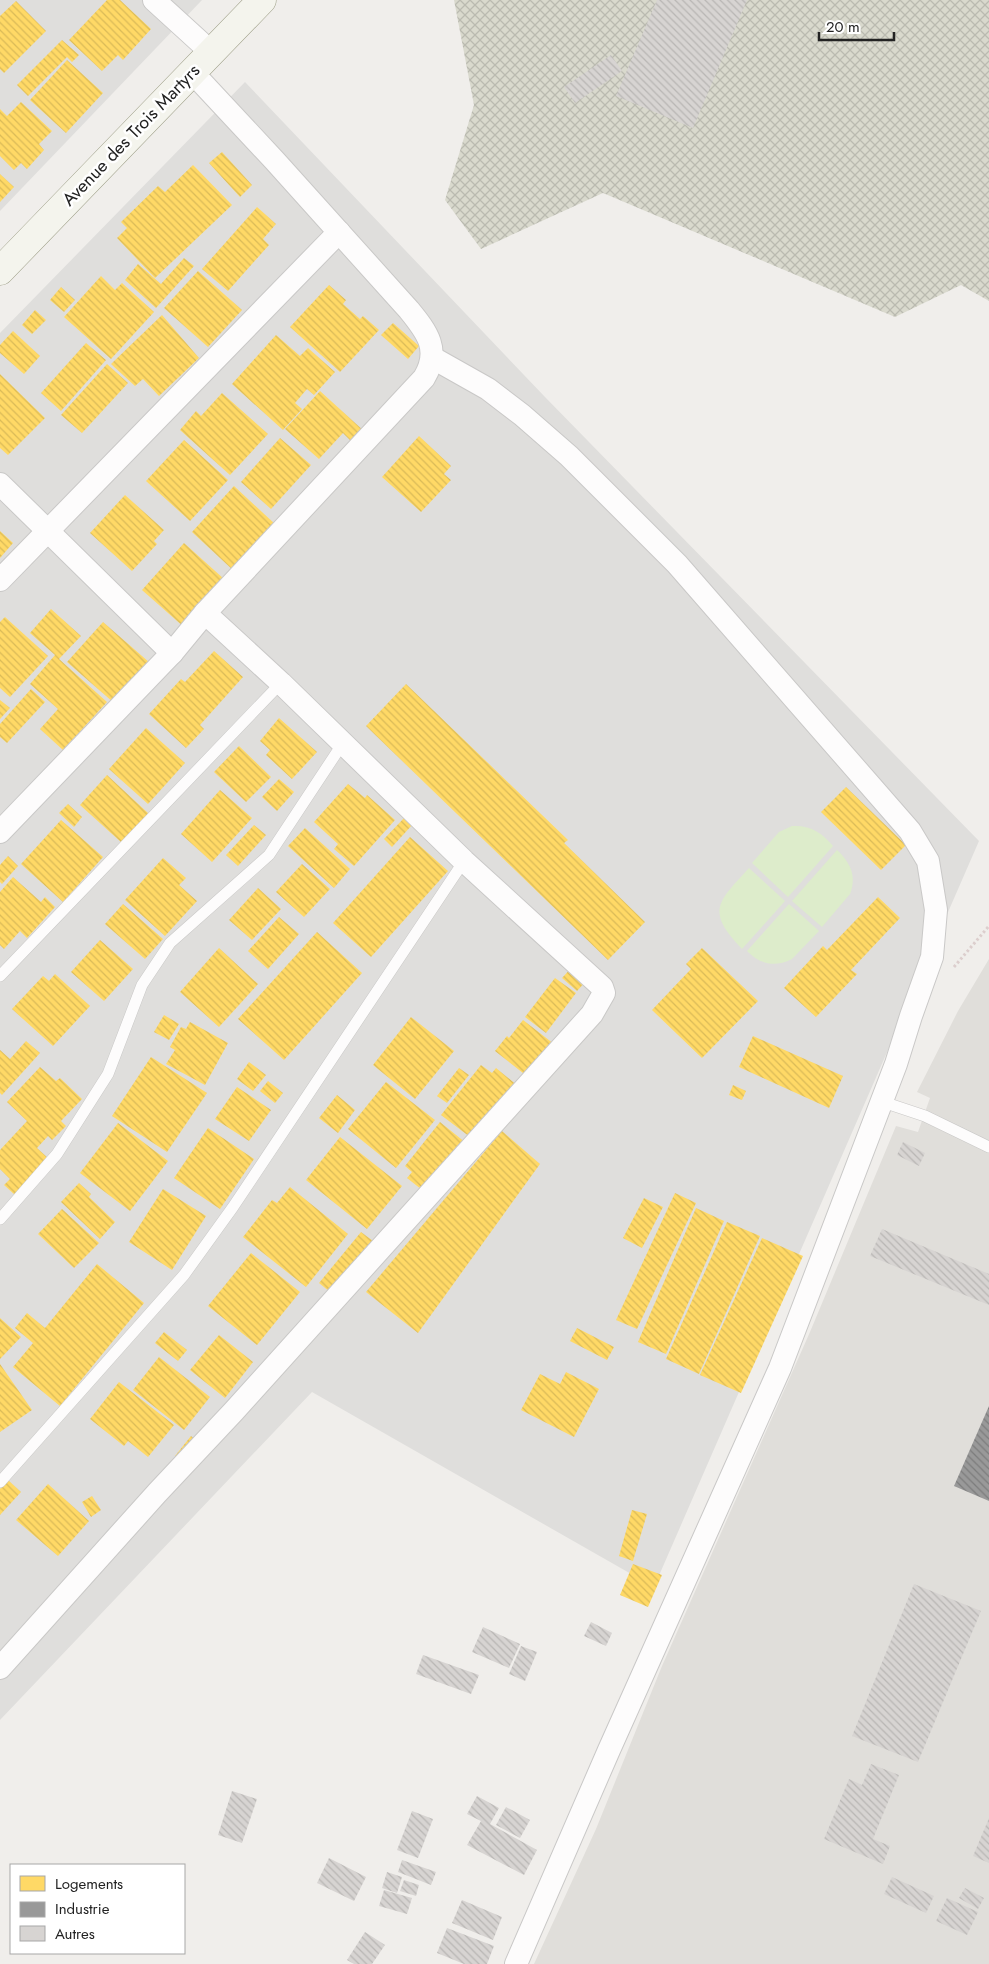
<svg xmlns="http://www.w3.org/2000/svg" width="989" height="1964" viewBox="0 0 989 1964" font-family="Jost,sans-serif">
<defs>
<pattern id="construction-cross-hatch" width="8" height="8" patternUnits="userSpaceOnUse" patternTransform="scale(1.25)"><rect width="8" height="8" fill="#d9d9cd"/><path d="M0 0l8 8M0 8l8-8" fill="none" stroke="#babab0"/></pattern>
<pattern id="homes-back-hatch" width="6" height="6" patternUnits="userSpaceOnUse" patternTransform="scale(1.25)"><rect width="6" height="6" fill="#ffd966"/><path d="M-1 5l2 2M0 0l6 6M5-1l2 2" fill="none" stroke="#daba58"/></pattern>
<pattern id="industry-back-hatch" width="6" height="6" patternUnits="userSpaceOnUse" patternTransform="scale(1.25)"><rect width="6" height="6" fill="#999"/><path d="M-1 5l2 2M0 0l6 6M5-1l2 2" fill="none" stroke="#7c7c7c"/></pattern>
<pattern id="building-back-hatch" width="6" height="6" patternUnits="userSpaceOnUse" patternTransform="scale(1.25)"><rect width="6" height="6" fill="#d7d4d2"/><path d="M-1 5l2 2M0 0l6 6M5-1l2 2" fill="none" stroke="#b8b6b4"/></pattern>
</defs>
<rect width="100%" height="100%" fill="#f0eeeb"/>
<!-- residential -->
<g fill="#dfdedc">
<polygon points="0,0 202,0 0,211"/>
<polygon points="245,82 545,397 979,841 654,1587 312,1392 0,1720 0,333"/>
</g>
<!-- airport -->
<polygon fill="#e0deda" points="989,959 989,1964 534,1964 596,1829 662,1666 810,1332 896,1126 918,1132 930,1098 917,1092 958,1011"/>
<!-- construction -->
<polygon fill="url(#construction-cross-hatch)" points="454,0 989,0 989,301 961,285 895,317 603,193 481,249 445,200 474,105"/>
<!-- grass -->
<g fill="#ddeccb">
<path d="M792,826C811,825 822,833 833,846L788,897L752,863L779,832Z"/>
<path d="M837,850C850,862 857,876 850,894L822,927L792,901Z"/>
<path d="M749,868L785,901L742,949C705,911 718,902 749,868Z"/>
<path d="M789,904L819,931L792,959C774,968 760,964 747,951Z"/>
</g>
<!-- homes -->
<g fill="url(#homes-back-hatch)">
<polygon points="107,0 120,0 151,29 123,60 118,55 102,71 69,40"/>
<polygon points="16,1 46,31 4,73 0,69 0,16"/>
<polygon points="62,40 79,55 72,62 67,57 28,96 17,85"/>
<polygon points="67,60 103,93 66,133 30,100"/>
<polygon points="21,102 52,131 39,144 44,150 27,169 21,163 14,170 0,156 0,109 7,116"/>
<polygon points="222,152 252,185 240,197 209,163"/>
<polygon points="193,165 232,205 155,278 117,238 127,228 121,222 158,186 165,192"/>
<polygon points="0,174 14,187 0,202"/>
<polygon points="257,207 276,224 263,239 269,245 228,291 202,269"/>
<polygon points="184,258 194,266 156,308 125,280 138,264 161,284"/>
<polygon points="198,271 242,310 208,347 164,308"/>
<polygon points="101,276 115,290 122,283 154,312 111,359 64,317"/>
<polygon points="329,285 346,300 343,304 360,319 363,316 379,330 340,372 290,327"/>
<polygon points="61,287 75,300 64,312 50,300"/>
<polygon points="35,310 46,320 32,334 22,325"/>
<polygon points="162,315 199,358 159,396 143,379 135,386 111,364"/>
<polygon points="393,323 419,346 408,359 381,335"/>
<polygon points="13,331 40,356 24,374 0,353 0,345"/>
<polygon points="276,335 300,356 308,348 335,372 314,395 307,389 295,403 302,409 283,430 232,384"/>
<polygon points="86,343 106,360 61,411 41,393"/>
<polygon points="107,364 128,383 82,433 61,415"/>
<polygon points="0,374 45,418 8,455 0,448"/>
<polygon points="320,391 365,432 354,444 343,433 319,459 285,429"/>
<polygon points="222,393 268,434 230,475 180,430 196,411 201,416"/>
<polygon points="419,436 451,466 444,474 451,480 421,512 382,477"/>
<polygon points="280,438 311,465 271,509 241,482"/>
<polygon points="184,440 228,480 190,521 146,481"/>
<polygon points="234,486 276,525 234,571 192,532"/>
<polygon points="125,495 164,530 154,541 157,544 132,571 90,533"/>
<polygon points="0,531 13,543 0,558"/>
<polygon points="184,543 224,579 185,628 142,590"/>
<polygon points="51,609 81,636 59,659 107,702 63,750 40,729 58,709 30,684 55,655 30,633"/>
<polygon points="5,617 48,656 10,697 0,688 0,622"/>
<polygon points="103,622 150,663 114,703 67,662"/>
<polygon points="214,651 243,677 200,725 204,729 186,748 149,714 181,679 185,682"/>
<polygon points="406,684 568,840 564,843 645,922 608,960 366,726"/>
<polygon points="31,689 45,702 7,743 0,737 0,724"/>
<polygon points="0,700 10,708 0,719"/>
<polygon points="279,718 317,752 292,779 266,755 270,750 260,741"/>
<polygon points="146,728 185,763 148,804 109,769"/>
<polygon points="239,746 271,777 246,802 214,772"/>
<polygon points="107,775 149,814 122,843 80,805"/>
<polygon points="279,779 294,792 277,811 262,797"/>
<polygon points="348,784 365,798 367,795 395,820 354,866 334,849 338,844 314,822"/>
<polygon points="846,787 906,845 881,870 821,812"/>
<polygon points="220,790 252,818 212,862 181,834"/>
<polygon points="68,804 82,817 74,827 59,813"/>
<polygon points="405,817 413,824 392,847 384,839"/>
<polygon points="61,820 103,857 63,902 21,864"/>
<polygon points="254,825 266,835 238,866 226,855"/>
<polygon points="305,828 350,869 334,888 288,846"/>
<polygon points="410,837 448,871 371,957 333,923"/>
<polygon points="8,856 18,866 2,884 0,882 0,865"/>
<polygon points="163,858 186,878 179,885 197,901 165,936 125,900"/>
<polygon points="302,864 330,889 304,917 276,892"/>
<polygon points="13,877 41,902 45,897 55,907 27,938 20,931 4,949 0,945 0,892"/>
<polygon points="258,888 281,909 252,940 229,920"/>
<polygon points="878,897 900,918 851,970 857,974 816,1017 784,988 823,946 827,950"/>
<polygon points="123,904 163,939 145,959 105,924"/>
<polygon points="279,917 299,934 268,969 248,951"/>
<polygon points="317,932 362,973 284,1060 238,1019"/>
<polygon points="100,940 133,969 104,1001 71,972"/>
<polygon points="219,948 258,984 219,1027 180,992"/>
<polygon points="702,948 758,1001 702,1058 652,1010 691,969 686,964"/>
<polygon points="573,966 588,979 577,991 562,978"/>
<polygon points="55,974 90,1006 53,1046 12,1009 43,976 49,981"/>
<polygon points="555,978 576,993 546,1033 525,1017"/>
<polygon points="164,1015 179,1024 169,1040 154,1032"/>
<polygon points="411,1017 454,1051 415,1099 373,1065"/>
<polygon points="523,1020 554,1044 528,1077 495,1051 507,1036 509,1038"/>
<polygon points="190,1022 228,1043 205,1085 166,1064 175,1050 170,1047 181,1027 186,1029"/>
<polygon points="753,1036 843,1076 829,1108 739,1067"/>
<polygon points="26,1041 40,1053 2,1095 0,1093 0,1050 10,1059"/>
<polygon points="151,1057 207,1093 167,1152 112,1116"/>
<polygon points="249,1062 266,1075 253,1091 237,1079"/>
<polygon points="481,1065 492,1073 496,1068 518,1086 470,1137 441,1115"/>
<polygon points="40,1067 56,1081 60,1078 82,1099 61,1121 66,1126 52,1140 48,1136 37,1148 49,1159 15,1195 4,1185 10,1179 0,1169 0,1150 27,1121 7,1102"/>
<polygon points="459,1068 469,1075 447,1103 437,1096"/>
<polygon points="268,1081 283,1093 275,1103 260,1091"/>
<polygon points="386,1082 435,1120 396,1168 348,1129"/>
<polygon points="733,1085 746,1091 742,1100 729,1095"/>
<polygon points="237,1087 271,1110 249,1141 215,1119"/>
<polygon points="337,1095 355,1110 338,1133 319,1118"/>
<polygon points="440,1122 466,1143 426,1193 407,1178 412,1172 405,1166"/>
<polygon points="118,1123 168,1161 130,1211 80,1173"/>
<polygon points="208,1128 254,1159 220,1209 174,1178"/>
<polygon points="502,1131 540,1164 418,1333 366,1292"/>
<polygon points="340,1137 402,1186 367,1229 306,1180"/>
<polygon points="79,1183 91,1194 89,1197 115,1222 100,1239 61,1202"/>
<polygon points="290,1187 348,1234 306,1287 243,1237 272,1200 277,1203"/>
<polygon points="163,1189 206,1216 172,1270 129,1242"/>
<polygon points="675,1193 696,1203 637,1329 616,1320"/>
<polygon points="644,1198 663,1207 642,1248 623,1238"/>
<polygon points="696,1208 724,1221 666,1354 638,1342"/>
<polygon points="62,1209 99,1243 74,1268 38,1234"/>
<polygon points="727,1222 760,1236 699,1374 666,1359"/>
<polygon points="361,1232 377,1244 335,1296 319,1283"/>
<polygon points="762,1238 803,1256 741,1393 700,1375"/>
<polygon points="251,1253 300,1292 257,1345 208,1306"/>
<polygon points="97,1264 144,1303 60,1406 13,1367 33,1343 15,1328 27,1313 45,1328"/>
<polygon points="0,1318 21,1337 0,1359"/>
<polygon points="577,1328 614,1347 607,1360 570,1341"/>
<polygon points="164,1332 187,1350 178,1361 155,1343"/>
<polygon points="219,1335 253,1362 225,1398 190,1370"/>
<polygon points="159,1357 210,1397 184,1430 133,1390"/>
<polygon points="0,1364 32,1410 0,1432"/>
<polygon points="566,1372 599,1389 574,1437 521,1410 540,1374 560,1384"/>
<polygon points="119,1382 174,1425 148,1457 128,1441 124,1446 90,1419"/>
<polygon points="191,1436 199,1443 182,1463 175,1456"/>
<polygon points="8,1480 21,1492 0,1515 0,1489"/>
<polygon points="48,1484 89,1521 58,1556 16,1520"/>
<polygon points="92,1496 101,1510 91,1517 82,1502"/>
<polygon points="632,1510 647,1514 633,1561 619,1556"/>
<polygon points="633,1564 662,1575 648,1607 620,1595"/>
</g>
<!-- industry -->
<polygon fill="url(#industry-back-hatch)" points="989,1406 989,1501 954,1486"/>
<!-- building -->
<g fill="url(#building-back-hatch)">
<polygon points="657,0 747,0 693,128 616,96"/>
<polygon points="611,55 622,71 575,103 564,87"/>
<polygon points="903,1142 925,1153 919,1166 897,1155"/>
<polygon points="882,1229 989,1274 989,1305 870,1256"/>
<polygon points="914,1584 981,1611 918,1762 852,1736"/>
<polygon points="591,1622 612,1633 606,1646 584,1636"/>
<polygon points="483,1627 520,1644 509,1668 472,1652"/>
<polygon points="521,1646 537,1652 525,1681 509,1674"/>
<polygon points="423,1655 479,1675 471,1694 416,1674"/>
<polygon points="871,1764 899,1775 873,1839 890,1846 883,1864 824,1839 849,1779 862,1785"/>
<polygon points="232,1791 257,1799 242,1843 218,1835"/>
<polygon points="477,1796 499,1808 490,1824 537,1850 524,1875 467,1845 481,1821 467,1814"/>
<polygon points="506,1807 530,1820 520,1838 496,1825"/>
<polygon points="412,1811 433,1819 418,1858 397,1850"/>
<polygon points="989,1818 989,1863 973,1856"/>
<polygon points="329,1858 366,1877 354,1901 317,1883"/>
<polygon points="402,1860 436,1872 431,1885 398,1872"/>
<polygon points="387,1872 402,1877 397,1893 382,1888"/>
<polygon points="892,1877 934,1896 926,1913 884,1894"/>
<polygon points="404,1880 419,1885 416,1896 400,1891"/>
<polygon points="965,1888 984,1898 978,1909 959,1898"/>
<polygon points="384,1890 412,1898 407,1914 379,1906"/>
<polygon points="947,1898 978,1912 967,1935 936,1921"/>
<polygon points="462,1900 502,1917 493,1940 452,1923"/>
<polygon points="447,1928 494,1946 487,1964 464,1964 437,1953"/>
<polygon points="365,1932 385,1945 372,1964 354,1964 347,1960"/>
</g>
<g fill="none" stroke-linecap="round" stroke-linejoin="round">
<defs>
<g id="lane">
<polyline points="0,976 281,683"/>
<polyline points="883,1102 925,1116 989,1147"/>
<polyline points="0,1219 57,1154 108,1074 142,985 170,943 269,855 343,743"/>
<polyline points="0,1482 184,1275 233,1207 464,861"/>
</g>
<g id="street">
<polyline points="154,0 211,52"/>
<polyline points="433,358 488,389 522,415 569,456 677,564 910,831 928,861 936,910 932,957 911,1016 896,1064 780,1368 609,1750 516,1964"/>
<polyline points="0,484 172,653"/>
<polyline points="0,580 339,232"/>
<path d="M0,832L172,653L205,613L424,378C441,350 427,332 409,310L275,161L192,72"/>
<polyline points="0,1668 157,1493 234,1411 592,1014 604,993 602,987 464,861 281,683 205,613"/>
</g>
<polyline id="secondary" points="0,271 262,0"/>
</defs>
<!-- lane casing -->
<use href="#lane" stroke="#c9c8c7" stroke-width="12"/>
<!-- street casing -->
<use href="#street" stroke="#c9c8c7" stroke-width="24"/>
<!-- secondary casing -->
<use href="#secondary" stroke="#999a82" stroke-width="29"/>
<!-- path -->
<polyline stroke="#dccecd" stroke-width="3" stroke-dasharray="2.5 2.5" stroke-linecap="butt" points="954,967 989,926"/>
<!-- lane -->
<use href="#lane" stroke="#fdfcfc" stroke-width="11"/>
<!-- street -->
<use href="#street" stroke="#fdfcfc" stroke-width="22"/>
<!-- secondary -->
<use href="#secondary" stroke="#f4f4ed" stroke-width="28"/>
</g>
<g text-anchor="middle" stroke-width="5" stroke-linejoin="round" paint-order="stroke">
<!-- street labels -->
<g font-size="18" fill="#222" stroke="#fff">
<text transform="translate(131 135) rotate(-46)" y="6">Avenue des Trois Martyrs</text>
</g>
</g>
<!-- legend -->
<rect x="10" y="1864" width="175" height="90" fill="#ffffff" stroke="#a7a7a7"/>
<rect x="20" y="1876" width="25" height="15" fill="#ffd966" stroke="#a7a7a7"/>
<text x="55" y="1889" font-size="15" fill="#222222">Logements</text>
<rect x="20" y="1902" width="25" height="15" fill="#999999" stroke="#a7a7a7"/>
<text x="55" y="1914" font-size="15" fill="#222222">Industrie</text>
<rect x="20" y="1926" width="25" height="15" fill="#d7d4d2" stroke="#a7a7a7"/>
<text x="55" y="1939" font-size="15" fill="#222222">Autres</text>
<!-- scale -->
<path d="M819 32v8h75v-8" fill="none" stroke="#222222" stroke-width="2.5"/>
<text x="826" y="32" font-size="15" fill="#222222" stroke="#ffffff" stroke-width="4" paint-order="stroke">20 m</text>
</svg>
